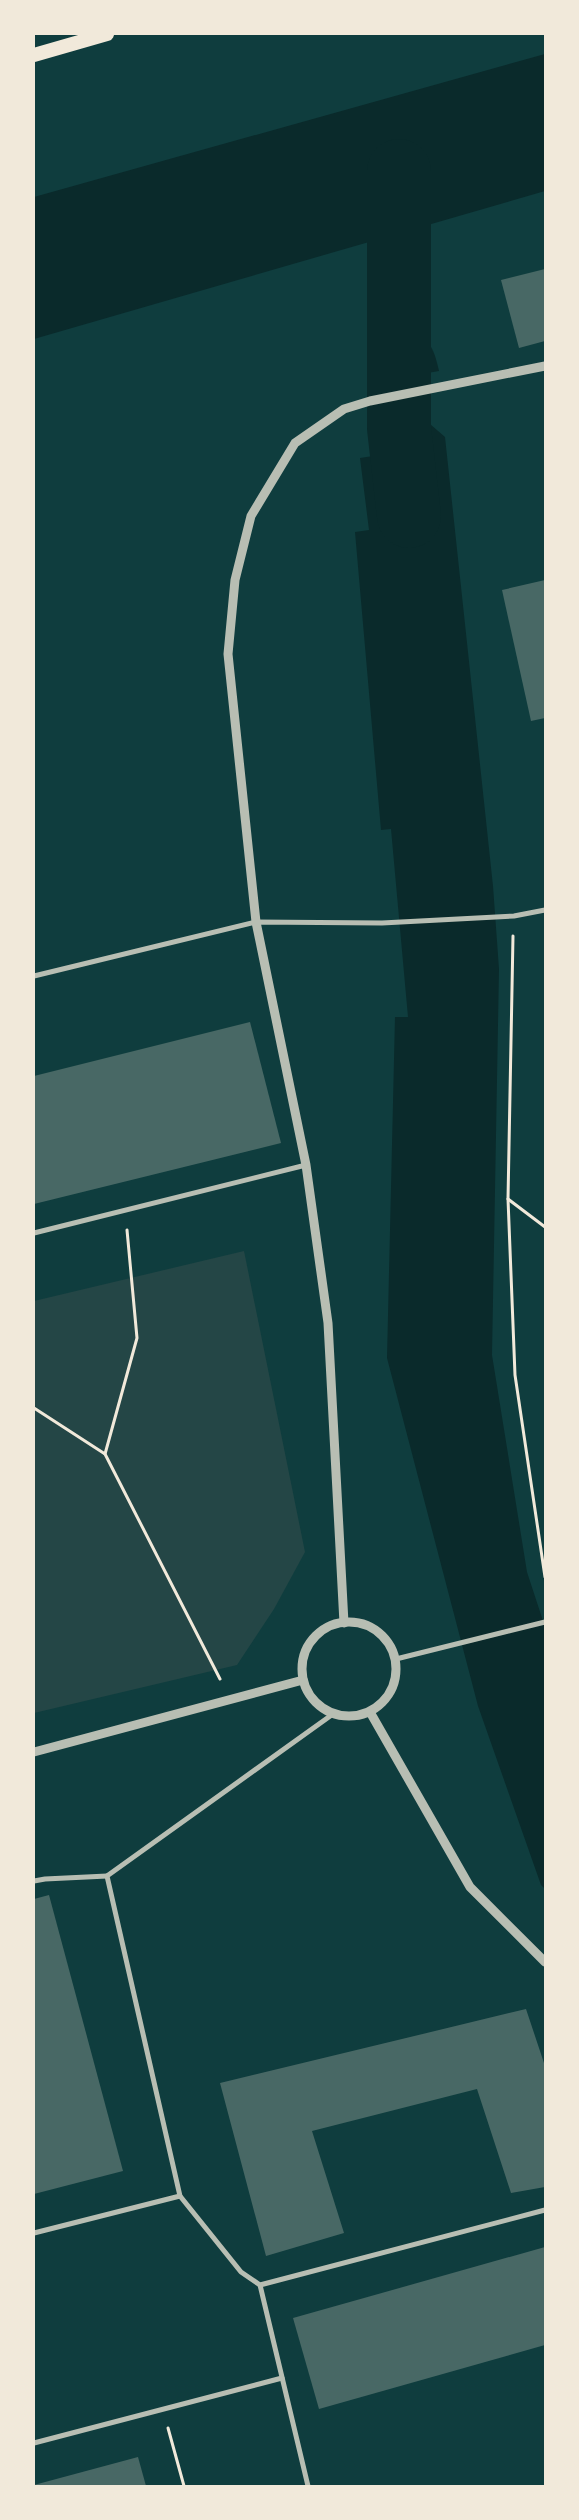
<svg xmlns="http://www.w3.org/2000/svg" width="579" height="2520" viewBox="0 0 579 2520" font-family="'Open Sans',sans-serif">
<rect width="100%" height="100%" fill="#0f3d3e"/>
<!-- green -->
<polygon fill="#244646" points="244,1251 305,1552 274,1609 237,1665 34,1713 34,1301"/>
<!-- water -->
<g fill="#0a2a2b">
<polygon points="545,54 545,191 34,339 34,197"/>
<path d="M414,328C431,343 434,349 439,371L382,381V352L391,335Z"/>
<polygon points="430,424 445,437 493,886 499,969 492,1355 527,1572 545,1627 545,1889 541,1885 478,1706 387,1358 395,1017 408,1017 391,829 381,830 355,532 369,530 360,458 373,456 399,428"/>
</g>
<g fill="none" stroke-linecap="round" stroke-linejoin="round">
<!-- river -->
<polyline stroke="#0a2a2b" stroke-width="64" points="399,171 399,428 409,516"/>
</g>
<!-- building -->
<g fill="#486865">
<polygon points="545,269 545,341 519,348 501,280"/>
<polygon points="545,580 545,718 531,721 502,590"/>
<polygon points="250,1022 281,1143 34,1204 34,1076"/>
<polygon points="49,1895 123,2171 34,2194 34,1899"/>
<polygon points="526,2009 545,2066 545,2187 511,2193 477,2089 312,2131 344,2233 266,2256 220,2083"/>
<polygon points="545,2247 545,2345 319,2409 293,2318"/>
<polygon points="138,2457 146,2486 34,2486 34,2485"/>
</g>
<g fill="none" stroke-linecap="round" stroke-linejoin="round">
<!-- path -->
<g stroke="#f1e9da" stroke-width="3">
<polyline points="513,936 508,1199 515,1375 545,1577"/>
<polyline points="508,1199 545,1227"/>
<polyline points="34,1408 105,1454 220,1679"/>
<polyline points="105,1454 137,1338 127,1230"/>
<polyline points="168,2428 184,2486"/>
</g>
<!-- minor -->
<g stroke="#b8beb3" stroke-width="5">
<polyline points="34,976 256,922 382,923 514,916 545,910"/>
<polyline points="34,1233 306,1165"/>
<polyline points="396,1659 545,1622"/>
<polyline points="333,1714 107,1876 180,2196 241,2272 260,2285 545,2210"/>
<polyline points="34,1881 45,1879 107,1876"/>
<polyline points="34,2233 180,2196"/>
<polyline points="260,2285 308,2486"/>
<polyline points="34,2443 282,2378"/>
</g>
<!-- tertiary -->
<g stroke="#b8beb3" stroke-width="9">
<circle cx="349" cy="1669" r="47"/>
<polyline points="344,1623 328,1323 306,1165 256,922 228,654 235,580 251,516 295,443 344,409 370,401 545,366"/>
<polyline points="370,1712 470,1887 545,1962"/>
<polyline points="34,1752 303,1680"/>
</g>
<!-- trunk -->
<polyline stroke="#f1e9da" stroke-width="14" points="34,55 107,34"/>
</g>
<!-- border -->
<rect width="579" height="2520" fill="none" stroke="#f1e9da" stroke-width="70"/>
</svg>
